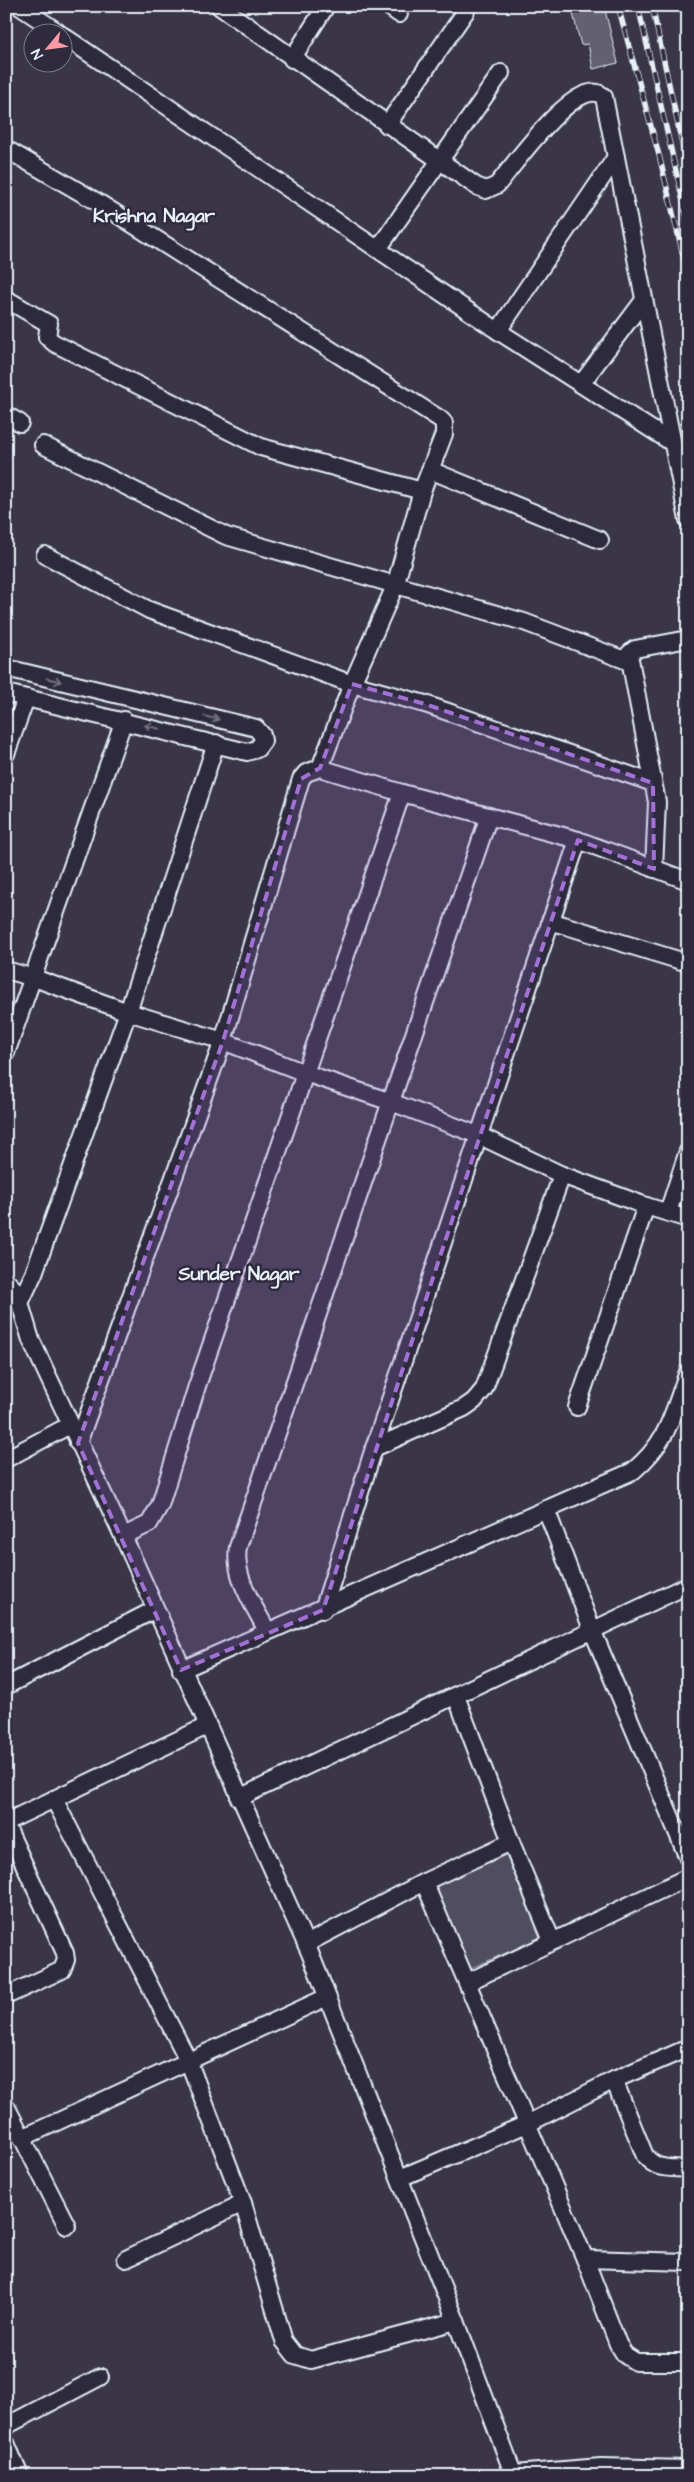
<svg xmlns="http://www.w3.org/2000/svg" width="694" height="2482" viewBox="0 0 694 2482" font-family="'Architects Daughter',sans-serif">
<rect width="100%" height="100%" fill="#3a3648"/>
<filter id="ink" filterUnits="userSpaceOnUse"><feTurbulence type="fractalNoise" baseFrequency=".02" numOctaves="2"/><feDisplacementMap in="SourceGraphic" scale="10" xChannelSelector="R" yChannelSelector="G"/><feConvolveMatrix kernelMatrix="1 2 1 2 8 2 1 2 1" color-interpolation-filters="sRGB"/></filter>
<g filter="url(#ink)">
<!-- green -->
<polygon fill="#504e5f" stroke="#9ca0ac" points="506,1849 543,1937 466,1970 430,1884"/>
<!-- building -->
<polygon fill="#636171" stroke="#e8f1f8" points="571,6 604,6 618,63 593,69 588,44 581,45"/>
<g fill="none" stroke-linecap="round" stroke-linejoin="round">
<defs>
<g id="minor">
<polyline points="19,6 58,32"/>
<path d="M219,6L476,186L486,190L497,185C512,168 579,71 604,97L688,520"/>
<polyline points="388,6 399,14"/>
<polyline points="62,35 498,331 671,442"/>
<polyline points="292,59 326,6"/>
<polyline points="387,125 466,11"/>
<polyline points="6,149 104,206 440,419 444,423 444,434 422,491 395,586 352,684 320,768"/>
<polyline points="378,249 501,73"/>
<polyline points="6,299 49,324 47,337 54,343 261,447 422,491"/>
<polyline points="498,331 616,157"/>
<polyline points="581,384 644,300"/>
<polyline points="6,415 20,423"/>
<polyline points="43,445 226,536 524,622 630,662"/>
<polyline points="430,470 600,540"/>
<polyline points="45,555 149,610 352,684 425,704 653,783"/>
<polyline points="6,668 256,728 262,735 263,741 257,749 247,752 6,693"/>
<polyline points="6,754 26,698"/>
<polyline points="654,869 657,802 629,654 635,649 688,639"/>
<polyline points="550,921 688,963"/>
<polyline points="6,970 34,978 128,1012 223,1041 305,1073 391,1102 478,1135 562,1175 646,1206 688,1219"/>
<polyline points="6,1053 124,720"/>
<polyline points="668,1212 688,1151"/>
<polyline points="6,1281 14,1289 20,1303 31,1340 123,1536 310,1953 456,2321 514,2476"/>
<polyline points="20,1303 34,1273 128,1012 216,743"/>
<polyline points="577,1407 646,1206"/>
<polyline points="78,1443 223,1041 301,779 306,773 320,768 402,793 578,840 688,881"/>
<polyline points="374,1448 464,1408 474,1401 484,1389 562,1175"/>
<polyline points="6,1459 70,1425"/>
<polyline points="546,1509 593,1632 688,1858"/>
<polyline points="123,1536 149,1524 160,1505 197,1386 402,793"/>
<polyline points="323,1610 374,1448 578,840"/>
<path d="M267,1631C254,1605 233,1577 238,1547L489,816"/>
<path d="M181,1670L633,1471C669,1441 672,1415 688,1372"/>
<polyline points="6,1686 154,1610"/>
<polyline points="456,1696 511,1842 552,1941"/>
<polyline points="239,1798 688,1585"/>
<polyline points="54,1799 188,2060 243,2203 284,2341 295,2355 311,2360 456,2321"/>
<polyline points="6,1822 207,1726"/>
<polyline points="6,1825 65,1953 66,1960 62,1970 6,1996"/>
<polyline points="424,1882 585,2259 618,2344 625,2355 636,2362 688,2362"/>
<polyline points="306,1944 424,1882 511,1842"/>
<polyline points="468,1982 688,1877"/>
<path d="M614,2080L645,2156C657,2171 670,2167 688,2169"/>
<polyline points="6,2106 67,2226"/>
<polyline points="22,2138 327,1997"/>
<polyline points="400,2178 527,2124 614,2080 688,2048"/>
<polyline points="126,2259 243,2203"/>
<polyline points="585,2259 688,2262"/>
<polyline points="6,2426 100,2377"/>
<polyline points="6,2443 20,2476"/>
<polyline points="514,2474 601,2467 688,2469"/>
</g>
</defs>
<!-- minor casing -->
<use href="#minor" stroke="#e8f1f8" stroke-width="20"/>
<!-- minor -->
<use href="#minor" stroke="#2f2a3d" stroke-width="16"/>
<defs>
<g id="rail">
<polyline points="618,6 660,159 688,276"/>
<polyline points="638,6 688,223"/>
<polyline points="652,6 688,171"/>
</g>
</defs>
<!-- rail casing -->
<use href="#rail" stroke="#e8f1f8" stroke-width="5.5"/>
<!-- rail -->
<use href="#rail" stroke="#2f2a3d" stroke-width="4" stroke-dasharray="11" stroke-linecap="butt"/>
</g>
<!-- one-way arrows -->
<defs><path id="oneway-shaft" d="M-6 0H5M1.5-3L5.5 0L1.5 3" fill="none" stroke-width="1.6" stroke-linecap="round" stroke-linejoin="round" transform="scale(1.25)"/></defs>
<g stroke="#70707e">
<use href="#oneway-shaft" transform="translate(54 680) rotate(14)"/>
<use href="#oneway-shaft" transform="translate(212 718) rotate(13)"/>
<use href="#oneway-shaft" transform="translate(152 727) rotate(-166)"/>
</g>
</g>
<!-- marked area -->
<path fill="#a171d3" fill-opacity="0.2" stroke="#a171d3" stroke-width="4" stroke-dasharray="10 6" stroke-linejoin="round" d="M352,684L425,704L653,783L654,869L578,840L323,1610L181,1670L78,1443L223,1041L301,779L320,768Z"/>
<g text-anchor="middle" stroke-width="5" stroke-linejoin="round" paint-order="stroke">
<!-- neighbourhood labels -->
<g font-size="19" font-weight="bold" fill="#e8f1f8" stroke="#2f2a3d">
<text x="154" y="222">Krishna Nagar</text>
<text x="239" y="1280">Sunder Nagar</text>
</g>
</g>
<!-- margin -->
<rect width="694" height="2482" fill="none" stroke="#2f2a3d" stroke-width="25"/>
<rect x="12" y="12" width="669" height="2457" fill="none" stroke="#e8f1f8" stroke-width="2" filter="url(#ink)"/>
<!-- north arrow -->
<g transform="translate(48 48) rotate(241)"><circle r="24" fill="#2f2a3d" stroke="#797a88"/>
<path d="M0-4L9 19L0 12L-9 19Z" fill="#ff9aa2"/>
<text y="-8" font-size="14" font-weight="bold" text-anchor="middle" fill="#e8f1f8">N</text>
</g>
</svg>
